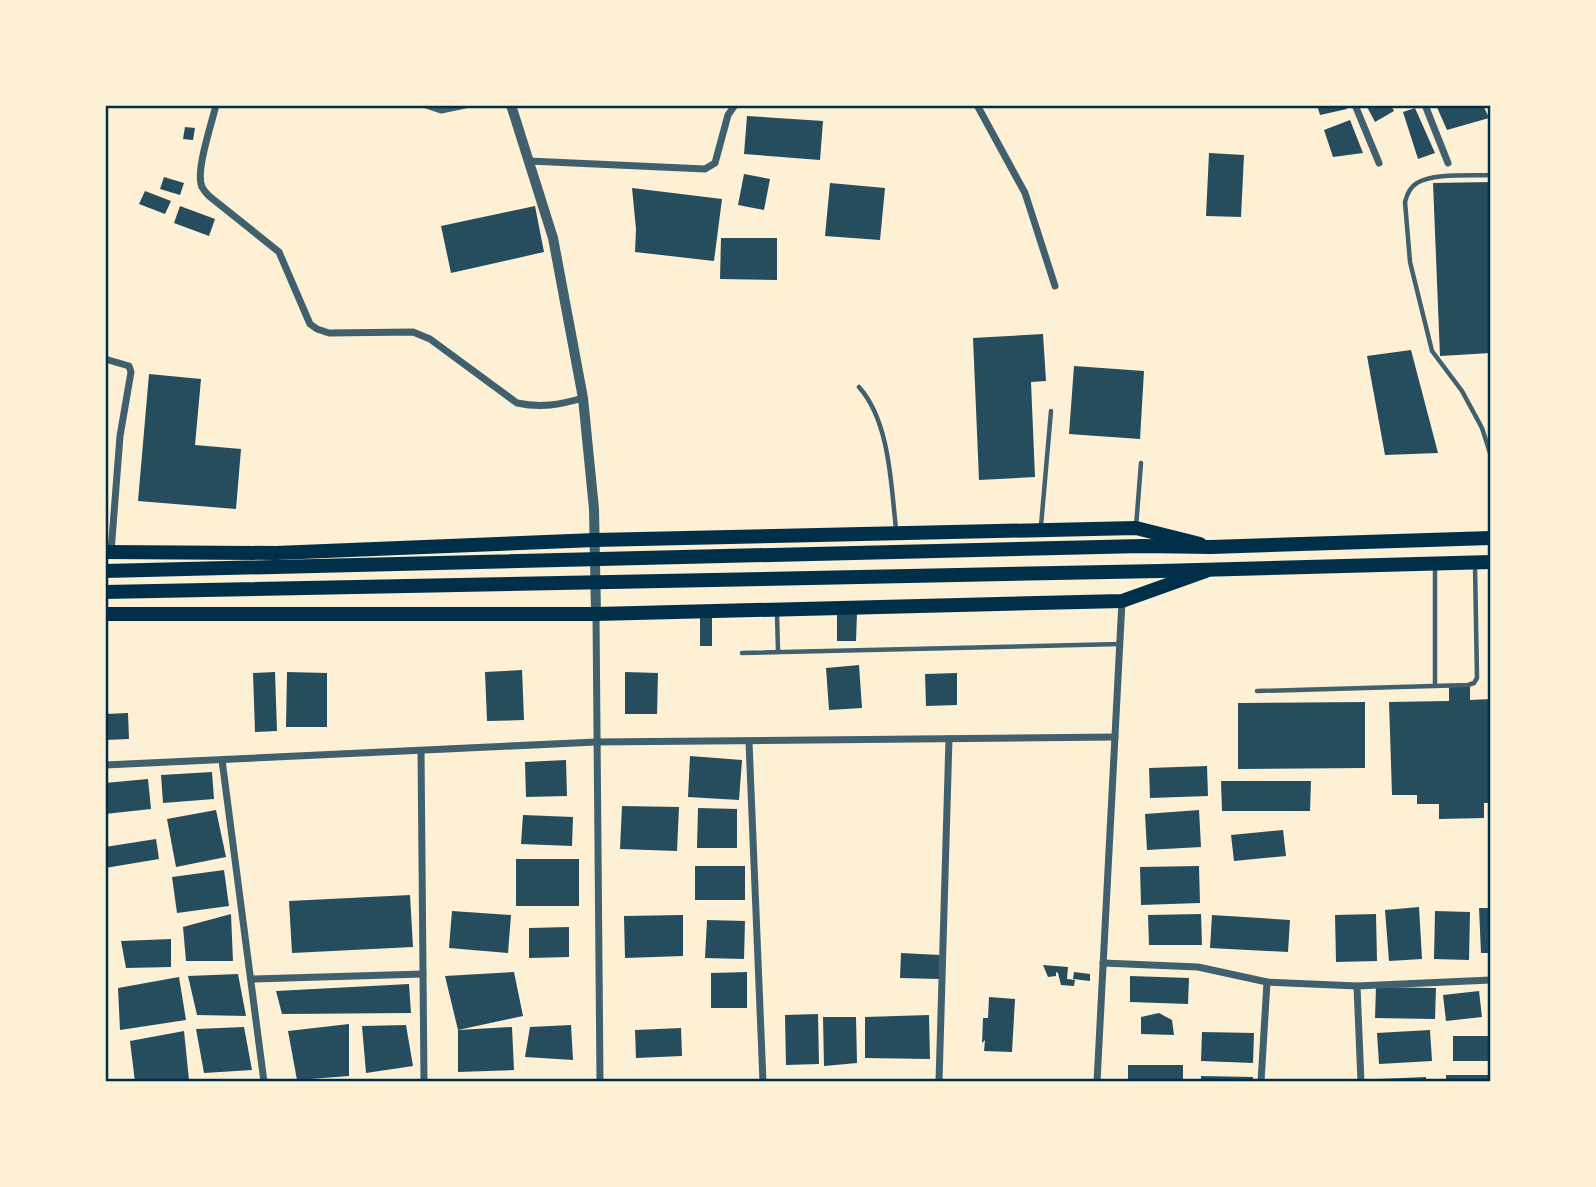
<svg xmlns="http://www.w3.org/2000/svg" width="1596" height="1187" viewBox="0 0 1596 1187" font-family="Inter,sans-serif">
<rect width="100%" height="100%" fill="#fdf0d5"/>
<!-- building -->
<g fill="#264d5e">
<polygon points="1317,105 1345,105 1347,109 1320,115"/>
<polygon points="1366,105 1391,105 1394,111 1375,122"/>
<polygon points="1436,105 1483,105 1489,118 1447,130"/>
<polygon points="1415,108 1435,153 1418,159 1403,112"/>
<polygon points="747,116 823,121 820,160 744,154"/>
<polygon points="1350,120 1363,153 1333,157 1324,130"/>
<polygon points="185,127 195,128 193,140 183,139"/>
<polygon points="1209,153 1244,155 1241,217 1206,216"/>
<polygon points="744,174 770,179 764,210 738,205"/>
<polygon points="164,177 184,183 180,195 160,189"/>
<polygon points="1491,182 1491,353 1440,356 1433,183"/>
<polygon points="830,183 885,188 880,240 825,236"/>
<polygon points="632,188 722,199 714,261 635,252 636,229"/>
<polygon points="145,191 171,201 165,214 139,204"/>
<polygon points="180,206 215,219 209,236 174,223"/>
<polygon points="535,206 544,252 451,273 441,226"/>
<polygon points="721,238 777,238 777,280 720,279"/>
<polygon points="1043,334 1046,381 1031,382 1035,477 979,480 973,338"/>
<polygon points="1411,350 1438,453 1385,455 1367,356"/>
<polygon points="1074,366 1144,371 1140,439 1069,434"/>
<polygon points="149,374 201,379 195,445 241,449 236,509 138,501"/>
<polygon points="837,613 857,613 856,641 837,641"/>
<rect x="700" y="616" width="12" height="30"/>
<polygon points="859,665 862,708 829,710 826,668"/>
<polygon points="522,670 524,720 487,721 485,672"/>
<polygon points="275,672 277,731 255,732 253,673"/>
<polygon points="287,672 327,673 327,727 286,727"/>
<polygon points="625,672 658,673 657,714 625,714"/>
<polygon points="957,673 957,705 926,706 925,674"/>
<polygon points="1449,687 1470,687 1470,700 1491,699 1491,803 1484,803 1484,818 1439,819 1439,804 1417,804 1417,795 1392,795 1389,702 1449,701"/>
<polygon points="1365,702 1365,768 1238,769 1238,703"/>
<polygon points="128,713 129,739 105,740 105,714"/>
<polygon points="690,756 742,760 739,800 688,797"/>
<polygon points="566,760 567,796 526,797 525,762"/>
<polygon points="1207,766 1208,796 1150,798 1149,768"/>
<polygon points="212,772 214,799 163,803 161,775"/>
<polygon points="148,779 151,809 105,814 105,783"/>
<polygon points="1221,781 1311,781 1310,811 1222,811"/>
<polygon points="622,806 679,807 677,851 620,849"/>
<polygon points="698,808 737,809 737,848 697,848"/>
<polygon points="216,810 226,857 176,867 167,819"/>
<polygon points="1199,810 1201,847 1147,850 1145,814"/>
<polygon points="523,815 573,817 572,846 521,844"/>
<polygon points="1283,830 1286,856 1234,861 1231,835"/>
<polygon points="156,839 159,859 105,868 105,847"/>
<rect x="516" y="859" width="63" height="47"/>
<rect x="695" y="866" width="50" height="34"/>
<polygon points="1199,866 1200,903 1141,905 1140,867"/>
<polygon points="224,870 229,906 177,913 172,877"/>
<polygon points="410,895 413,947 292,953 289,901"/>
<polygon points="1419,907 1422,959 1389,961 1385,910"/>
<polygon points="1479,908 1491,908 1491,953 1481,953"/>
<polygon points="452,911 511,915 508,953 449,948"/>
<polygon points="1435,911 1470,912 1469,960 1434,959"/>
<polygon points="231,914 233,961 186,961 183,927"/>
<polygon points="1201,914 1202,945 1149,945 1148,915"/>
<polygon points="1376,914 1377,961 1336,962 1335,915"/>
<polygon points="683,915 683,956 625,958 624,916"/>
<polygon points="1212,915 1290,920 1288,952 1210,948"/>
<polygon points="707,920 745,921 744,959 705,958"/>
<polygon points="569,927 569,957 529,958 529,928"/>
<polygon points="171,939 171,967 126,968 121,941"/>
<polygon points="901,953 940,955 939,979 900,978"/>
<polygon points="1043,965 1068,967 1067,979 1075,980 1074,986 1061,985 1058,973 1056,972 1056,976 1048,977"/>
<polygon points="514,972 523,1016 458,1030 445,976"/>
<polygon points="747,972 747,1008 711,1008 711,973"/>
<polygon points="1074,972 1090,974 1090,981 1073,979"/>
<polygon points="238,974 246,1016 197,1015 188,976"/>
<polygon points="1130,976 1189,978 1188,1004 1130,1002"/>
<polygon points="179,977 186,1020 120,1030 118,988"/>
<polygon points="409,984 411,1013 282,1014 276,991"/>
<polygon points="1376,987 1436,988 1435,1019 1375,1018"/>
<polygon points="1479,991 1482,1017 1446,1021 1443,995"/>
<polygon points="989,997 1015,999 1012,1052 984,1051 985,1040 982,1043 983,1018 988,1018"/>
<polygon points="1159,1013 1172,1020 1174,1035 1141,1034 1141,1017"/>
<polygon points="818,1014 819,1064 786,1065 785,1015"/>
<polygon points="929,1015 930,1059 865,1058 865,1017"/>
<polygon points="823,1017 856,1017 857,1063 824,1066"/>
<polygon points="349,1024 349,1076 297,1080 288,1031"/>
<polygon points="406,1025 413,1066 366,1073 362,1026"/>
<polygon points="571,1025 573,1060 525,1057 530,1027"/>
<polygon points="244,1027 252,1070 204,1073 196,1029"/>
<polygon points="512,1027 514,1070 458,1072 458,1030"/>
<polygon points="681,1028 682,1056 636,1058 635,1030"/>
<polygon points="1430,1030 1432,1061 1379,1064 1377,1033"/>
<polygon points="184,1031 189,1080 135,1082 130,1041"/>
<polygon points="1202,1032 1254,1033 1253,1063 1201,1061"/>
<rect x="1453" y="1036" width="38" height="25"/>
<rect x="1128" y="1065" width="55" height="17"/>
<polygon points="1446,1075 1490,1075 1491,1082 1446,1082"/>
<polygon points="1201,1076 1253,1077 1253,1082 1201,1082"/>
<polygon points="1426,1077 1426,1082 1378,1082 1378,1079"/>
</g>
<g fill="none" stroke-linecap="round" stroke-linejoin="round">
<!-- service -->
<g stroke="#3f606c" stroke-width="4.5">
<path d="M1491,175C1472,176 1432,173 1417,183C1410,187 1407,194 1405,202L1410,262L1432,351L1462,391L1482,428L1491,456"/>
<path d="M859,387C890,422 891,485 896,529"/>
<polyline points="1041,526 1051,411"/>
<polyline points="1136,527 1141,463"/>
<polyline points="1435,568 1435,686"/>
<polyline points="777,614 778,651"/>
<polyline points="742,653 1120,644"/>
<polyline points="1257,691 1468,685 1474,683 1477,678 1475,566"/>
</g>
<!-- minor -->
<g stroke="#3f606c" stroke-width="7">
<path d="M216,105C212,123 195,171 202,187C203,189 207,194 209,196L279,252L310,324L317,329L329,333L413,332L430,339L517,403C541,408 559,405 583,398"/>
<polyline points="426,105 441,110 465,105"/>
<polyline points="977,105 1025,193 1055,286"/>
<polyline points="1355,105 1379,163"/>
<polyline points="1425,105 1448,163"/>
<polyline points="529,161 705,169 715,163 728,115 735,105"/>
<polyline points="105,359 129,366 131,372 120,436 111,552"/>
<polyline points="596,614 600,1082"/>
<polyline points="749,742 763,1082"/>
<polyline points="421,751 424,1082"/>
<polyline points="222,760 264,1082"/>
<polyline points="105,765 596,742 1115,737"/>
<polyline points="1103,963 1198,967 1267,982 1357,986 1491,980"/>
<polyline points="251,979 423,974"/>
<polyline points="1357,986 1361,1082"/>
<polyline points="939,1082 949,739"/>
<polyline points="1097,1082 1122,601"/>
<polyline points="1261,1082 1267,982"/>
</g>
<!-- tertiary -->
<polyline stroke="#3f606c" stroke-width="10" points="511,105 553,238 583,398 594,509 596,614"/>
<!-- primary -->
<g stroke="#003049" stroke-width="14">
<polyline points="105,552 276,553 595,540 1136,528 1200,544"/>
<polyline points="105,614 596,614 1122,601 1206,571"/>
</g>
<!-- trunk -->
<g stroke="#003049" stroke-width="14">
<polyline points="105,571 1142,546 1211,547 1491,538"/>
<polyline points="105,592 1160,571 1491,562"/>
</g>
</g>
<!-- border -->
<rect width="1596" height="1187" fill="none" stroke="#fdf0d5" stroke-width="214"/>
<rect x="107" y="107" width="1382" height="973" fill="none" stroke="#003049" stroke-width="2.5"/>
</svg>
